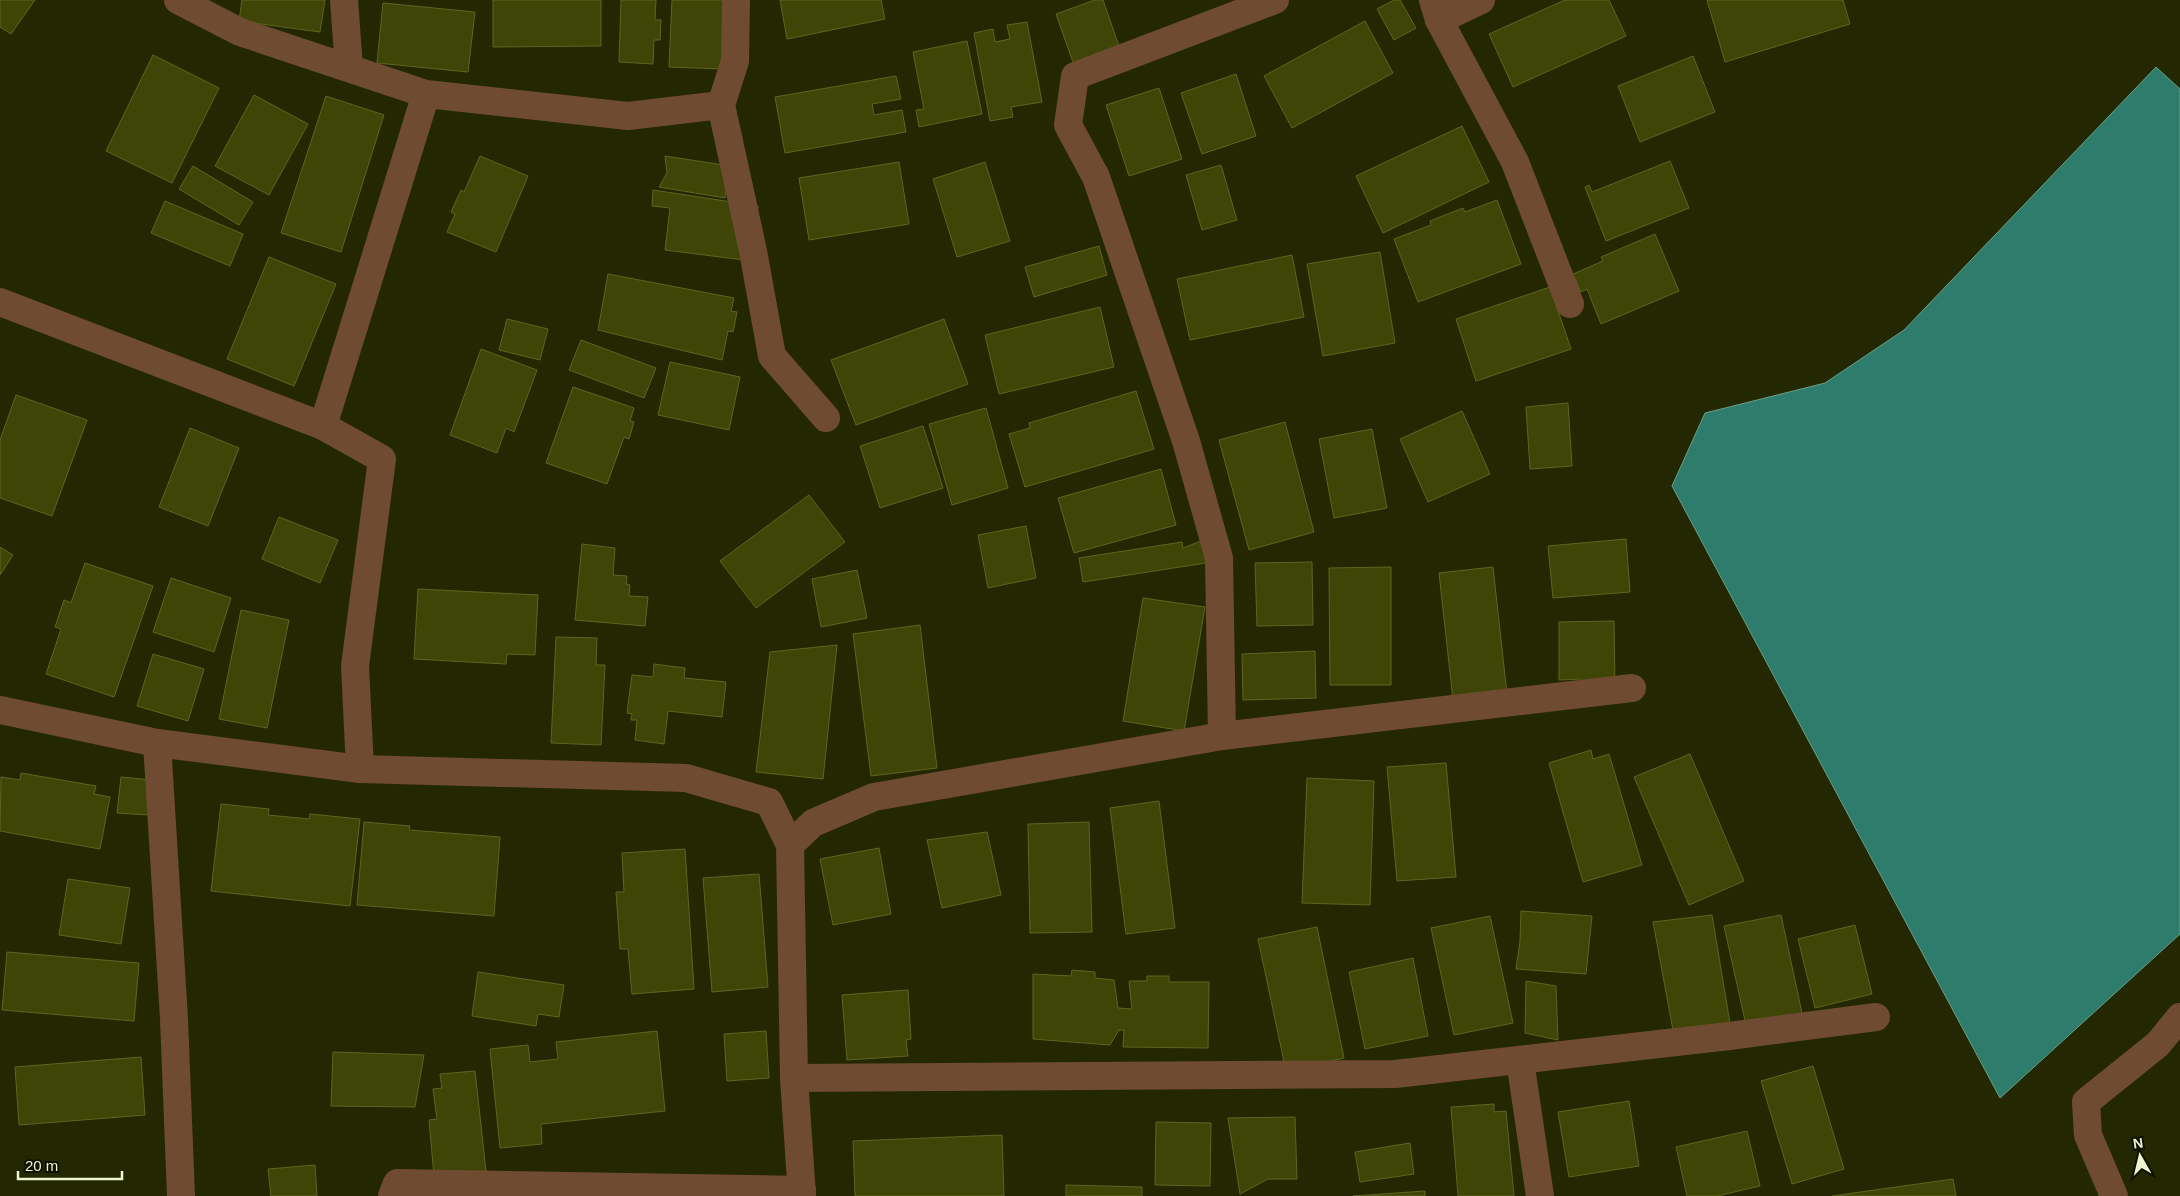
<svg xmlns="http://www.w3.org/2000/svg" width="2180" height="1196" viewBox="0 0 2180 1196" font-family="Arial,sans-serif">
<rect width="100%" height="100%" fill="#242802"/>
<!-- water -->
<polygon fill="#2e7c6b" stroke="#68a089" points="2156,67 2180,89 2180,934 2000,1098 1672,486 1705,413 1825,383 1904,330"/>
<!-- building -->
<g fill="#3f4506" stroke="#5d661d">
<polygon points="0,0 35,0 11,34 0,27"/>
<polygon points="242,0 325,0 320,32 239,21"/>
<polygon points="493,0 601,0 601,46 493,47"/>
<polygon points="621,0 656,0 655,20 661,20 660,40 654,40 653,64 619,62"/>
<polygon points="672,0 727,0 724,69 669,67"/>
<polygon points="780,0 881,0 885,19 787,39"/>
<polygon points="1095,0 1103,0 1121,52 1075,68 1056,14"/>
<polygon points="1394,0 1400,0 1416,28 1394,40 1377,9"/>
<polygon points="1565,0 1609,0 1626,36 1513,87 1489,34"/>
<polygon points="1707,0 1843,0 1850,24 1725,62"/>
<polygon points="383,3 475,12 468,72 377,63"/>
<polygon points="1365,21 1393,73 1292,128 1264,76"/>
<polygon points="1027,22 1042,102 1011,107 1013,117 990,121 974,33 993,29 995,42 1010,39 1007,25"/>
<polygon points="967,41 982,114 919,127 916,110 924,109 913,52"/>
<polygon points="153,55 219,88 172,183 106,151"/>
<polygon points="1693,56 1715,112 1640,142 1618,86"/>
<polygon points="1236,74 1256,136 1202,154 1181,93"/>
<polygon points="896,76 901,99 872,104 874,115 902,110 906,132 785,153 775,97"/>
<polygon points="1159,88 1182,159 1129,176 1106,105"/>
<polygon points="254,95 308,124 269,195 215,166"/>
<polygon points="326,96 384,115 341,252 281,233"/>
<polygon points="1462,126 1489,182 1383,233 1356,176"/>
<polygon points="480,156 528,176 496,252 447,232 455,214 451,212 461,190 464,192"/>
<polygon points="665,156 730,166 725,198 659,187 667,173"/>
<polygon points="1670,161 1689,208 1606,241 1585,187 1589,185 1592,192"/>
<polygon points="899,162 909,224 809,240 799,178"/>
<polygon points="985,162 1010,241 957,257 933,179"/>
<polygon points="1221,165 1237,220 1202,230 1186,175"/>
<polygon points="193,166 253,202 239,225 179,189"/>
<polygon points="653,190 758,206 752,261 665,250 670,208 652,206"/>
<polygon points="1497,200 1521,264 1418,302 1394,239 1431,225 1430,221 1463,208 1465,212"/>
<polygon points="165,201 243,234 230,266 151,233"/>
<polygon points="1655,234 1679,291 1601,324 1587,289 1581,292 1573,274 1603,261 1601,257"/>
<polygon points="1099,246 1107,275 1034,297 1025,267"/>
<polygon points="1380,252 1395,343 1323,356 1307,264"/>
<polygon points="1292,255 1304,317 1190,340 1177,279"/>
<polygon points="269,257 336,284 294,386 227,359"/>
<polygon points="608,274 734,298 731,311 737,312 733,332 728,331 722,360 598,330"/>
<polygon points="1550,287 1571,349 1476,381 1456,319"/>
<polygon points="1100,307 1114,367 999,394 985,335"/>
<polygon points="507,319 548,329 540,360 499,350"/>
<polygon points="944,319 968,384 856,425 831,360"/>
<polygon points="581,340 656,368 644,398 569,370"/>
<polygon points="481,349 537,370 514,432 506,428 497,453 450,435"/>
<polygon points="670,362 740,377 729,430 658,415"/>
<polygon points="573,387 634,408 630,421 634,422 629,439 624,437 607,484 546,463"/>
<polygon points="1136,391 1154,449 1025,487 1009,434 1030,428 1029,423"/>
<polygon points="16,395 87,420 52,516 0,498 0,440"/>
<polygon points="1568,403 1572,466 1530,469 1526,407"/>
<polygon points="986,408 1008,488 952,505 929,424"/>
<polygon points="1462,411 1490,474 1428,502 1400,439"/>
<polygon points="1285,422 1314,532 1249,550 1219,440"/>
<polygon points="923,426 943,488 880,508 860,446"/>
<polygon points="190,428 239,448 208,526 159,507"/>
<polygon points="1372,429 1387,508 1334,518 1319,439"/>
<polygon points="1161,469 1176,525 1074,553 1058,498"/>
<polygon points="809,495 845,542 756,608 720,561"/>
<polygon points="279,517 338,540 320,583 262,559"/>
<polygon points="1026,526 1036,578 988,588 978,535"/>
<polygon points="1626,539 1630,592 1553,598 1548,546"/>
<polygon points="1201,541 1206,563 1083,582 1079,558 1182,542 1183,548"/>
<polygon points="582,544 615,548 613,575 627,576 626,584 630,585 629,596 648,597 645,626 575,620"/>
<polygon points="0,547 13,555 0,575"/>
<polygon points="1312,562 1313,625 1257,626 1255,563"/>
<polygon points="85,563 153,586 114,697 46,674 61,629 55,627 64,600 71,603"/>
<polygon points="1391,567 1391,685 1330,685 1329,568"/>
<polygon points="1493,567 1508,703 1454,709 1439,573"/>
<polygon points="857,570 867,618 821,627 812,579"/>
<polygon points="171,578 231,598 214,652 153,632"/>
<polygon points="418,589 538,595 535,655 507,654 506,664 414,659"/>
<polygon points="1143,598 1205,607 1184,731 1123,721"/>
<polygon points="241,610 289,620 267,728 219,719"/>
<polygon points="1614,621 1615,686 1579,686 1580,679 1559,680 1559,622"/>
<polygon points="920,625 937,768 871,776 853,634"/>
<polygon points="556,637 597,638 596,665 605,665 601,745 551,743"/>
<polygon points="837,645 823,779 756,772 770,652"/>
<polygon points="1315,651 1316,698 1243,700 1242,654"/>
<polygon points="153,654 204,669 188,721 137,706"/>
<polygon points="654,664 685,668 684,678 726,682 722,717 668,711 664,744 635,740 637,720 631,720 632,714 627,713 632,675 653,677"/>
<polygon points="1591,750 1593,759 1609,754 1642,865 1583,882 1549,763"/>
<polygon points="1690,754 1744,881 1689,905 1634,777"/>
<polygon points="1446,763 1456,877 1397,881 1387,767"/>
<polygon points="21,773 96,786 94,794 110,797 100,849 0,831 1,777 20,780"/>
<polygon points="121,777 152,780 148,815 117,813"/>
<polygon points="1307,778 1374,781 1370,905 1302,903"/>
<polygon points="1159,801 1175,928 1126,934 1110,808"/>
<polygon points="221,804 269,809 268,815 309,819 310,814 360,819 350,906 211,891"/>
<polygon points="364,822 410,826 409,830 500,837 494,916 357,905"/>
<polygon points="1089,822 1092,932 1030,933 1028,824"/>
<polygon points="987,832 1001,895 942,908 927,840"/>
<polygon points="879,848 891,914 833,925 820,859"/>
<polygon points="685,849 694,989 632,994 628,949 620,949 616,892 624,892 622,853"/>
<polygon points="759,874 768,987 712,992 703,878"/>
<polygon points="68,879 130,888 121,944 59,935"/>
<polygon points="1521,911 1592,916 1586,974 1516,969 1520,941"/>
<polygon points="1712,915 1730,1023 1673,1030 1653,922"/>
<polygon points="1781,915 1802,1013 1746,1025 1724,926"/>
<polygon points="1490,916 1513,1023 1454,1035 1431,928"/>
<polygon points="1855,925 1872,994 1815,1008 1798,939"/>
<polygon points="1317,927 1344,1058 1286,1071 1258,939"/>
<polygon points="7,952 139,963 134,1021 2,1010"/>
<polygon points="1413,958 1428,1036 1365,1049 1349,972"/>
<polygon points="1072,970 1095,972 1095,978 1114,980 1118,1008 1132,1009 1129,981 1147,981 1147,976 1169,976 1169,982 1209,982 1208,1048 1123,1047 1124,1030 1119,1030 1110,1045 1033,1039 1033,974 1071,976"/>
<polygon points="478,972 564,985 559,1017 538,1014 536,1026 472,1016"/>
<polygon points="1526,981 1556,986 1558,1040 1525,1033"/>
<polygon points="908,990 911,1039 906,1040 908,1056 847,1060 842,995"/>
<polygon points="657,1031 665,1111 541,1124 542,1144 500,1148 490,1049 528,1045 530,1062 558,1059 556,1042"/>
<polygon points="766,1031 769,1078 727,1081 724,1034"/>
<polygon points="333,1052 424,1055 415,1107 331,1106"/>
<polygon points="141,1057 145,1115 19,1125 15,1067"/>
<polygon points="1813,1066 1844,1169 1792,1184 1761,1081"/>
<polygon points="475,1071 486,1171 434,1176 429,1120 437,1119 433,1089 442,1088 440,1074"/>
<polygon points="1629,1101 1639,1166 1569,1177 1558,1112"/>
<polygon points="1494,1104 1494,1112 1506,1111 1514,1196 1458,1196 1451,1107"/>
<polygon points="1295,1117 1297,1179 1268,1179 1240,1194 1228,1118"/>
<polygon points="1156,1122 1211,1123 1210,1186 1155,1185"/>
<polygon points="1747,1131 1760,1186 1717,1196 1687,1196 1676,1147"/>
<polygon points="1002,1135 1004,1196 855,1196 853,1141"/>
<polygon points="1410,1143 1414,1174 1360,1182 1355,1152"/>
<polygon points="315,1165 317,1196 271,1196 268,1169"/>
<polygon points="1953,1179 1956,1196 1832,1196"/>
<polygon points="1066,1185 1142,1187 1142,1196 1066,1196"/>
<polygon points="1425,1191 1425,1196 1353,1196"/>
</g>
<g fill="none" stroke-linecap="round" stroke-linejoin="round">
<!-- street -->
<g stroke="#6f4b31" stroke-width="28">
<polyline points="178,0 240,32 426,94 628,116 721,105 735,61 736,0"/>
<polyline points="344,0 349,68"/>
<polyline points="1433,0 1439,20 1515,162 1570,304"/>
<polyline points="1439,20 1481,0"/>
<polyline points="721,105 753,251 772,356 826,418"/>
<polyline points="0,302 323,426"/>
<polyline points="0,710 157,743 360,769 686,778 769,802 790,845 794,1078 802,1196"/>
<polyline points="1222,736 1219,558 1186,441 1096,177 1068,125 1075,76 1275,0"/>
<polyline points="157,743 174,1019 181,1196"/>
<polyline points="360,769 355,666 382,459 323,426 426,94"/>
<polyline points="790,845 813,823 874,797 1222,736 1632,688"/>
<polyline points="1520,1060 1540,1196"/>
<polyline points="794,1078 1395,1074 1729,1036 1876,1017"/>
<polyline points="392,1196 397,1183 802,1190"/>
<polyline points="2114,1196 2088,1135 2086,1102 2158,1044 2180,1017"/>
</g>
</g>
<!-- north arrow -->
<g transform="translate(2140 1156) rotate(352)" stroke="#0e1000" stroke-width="4" paint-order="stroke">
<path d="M0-4L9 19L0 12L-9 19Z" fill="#eef4d0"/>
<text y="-8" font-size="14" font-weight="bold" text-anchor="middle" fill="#eef4d0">N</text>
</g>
<!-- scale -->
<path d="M18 1171v8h104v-8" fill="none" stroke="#eef4d0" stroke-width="2.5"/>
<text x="25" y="1171" font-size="15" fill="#eef4d0" stroke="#0e1000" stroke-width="4" paint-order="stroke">20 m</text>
</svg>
